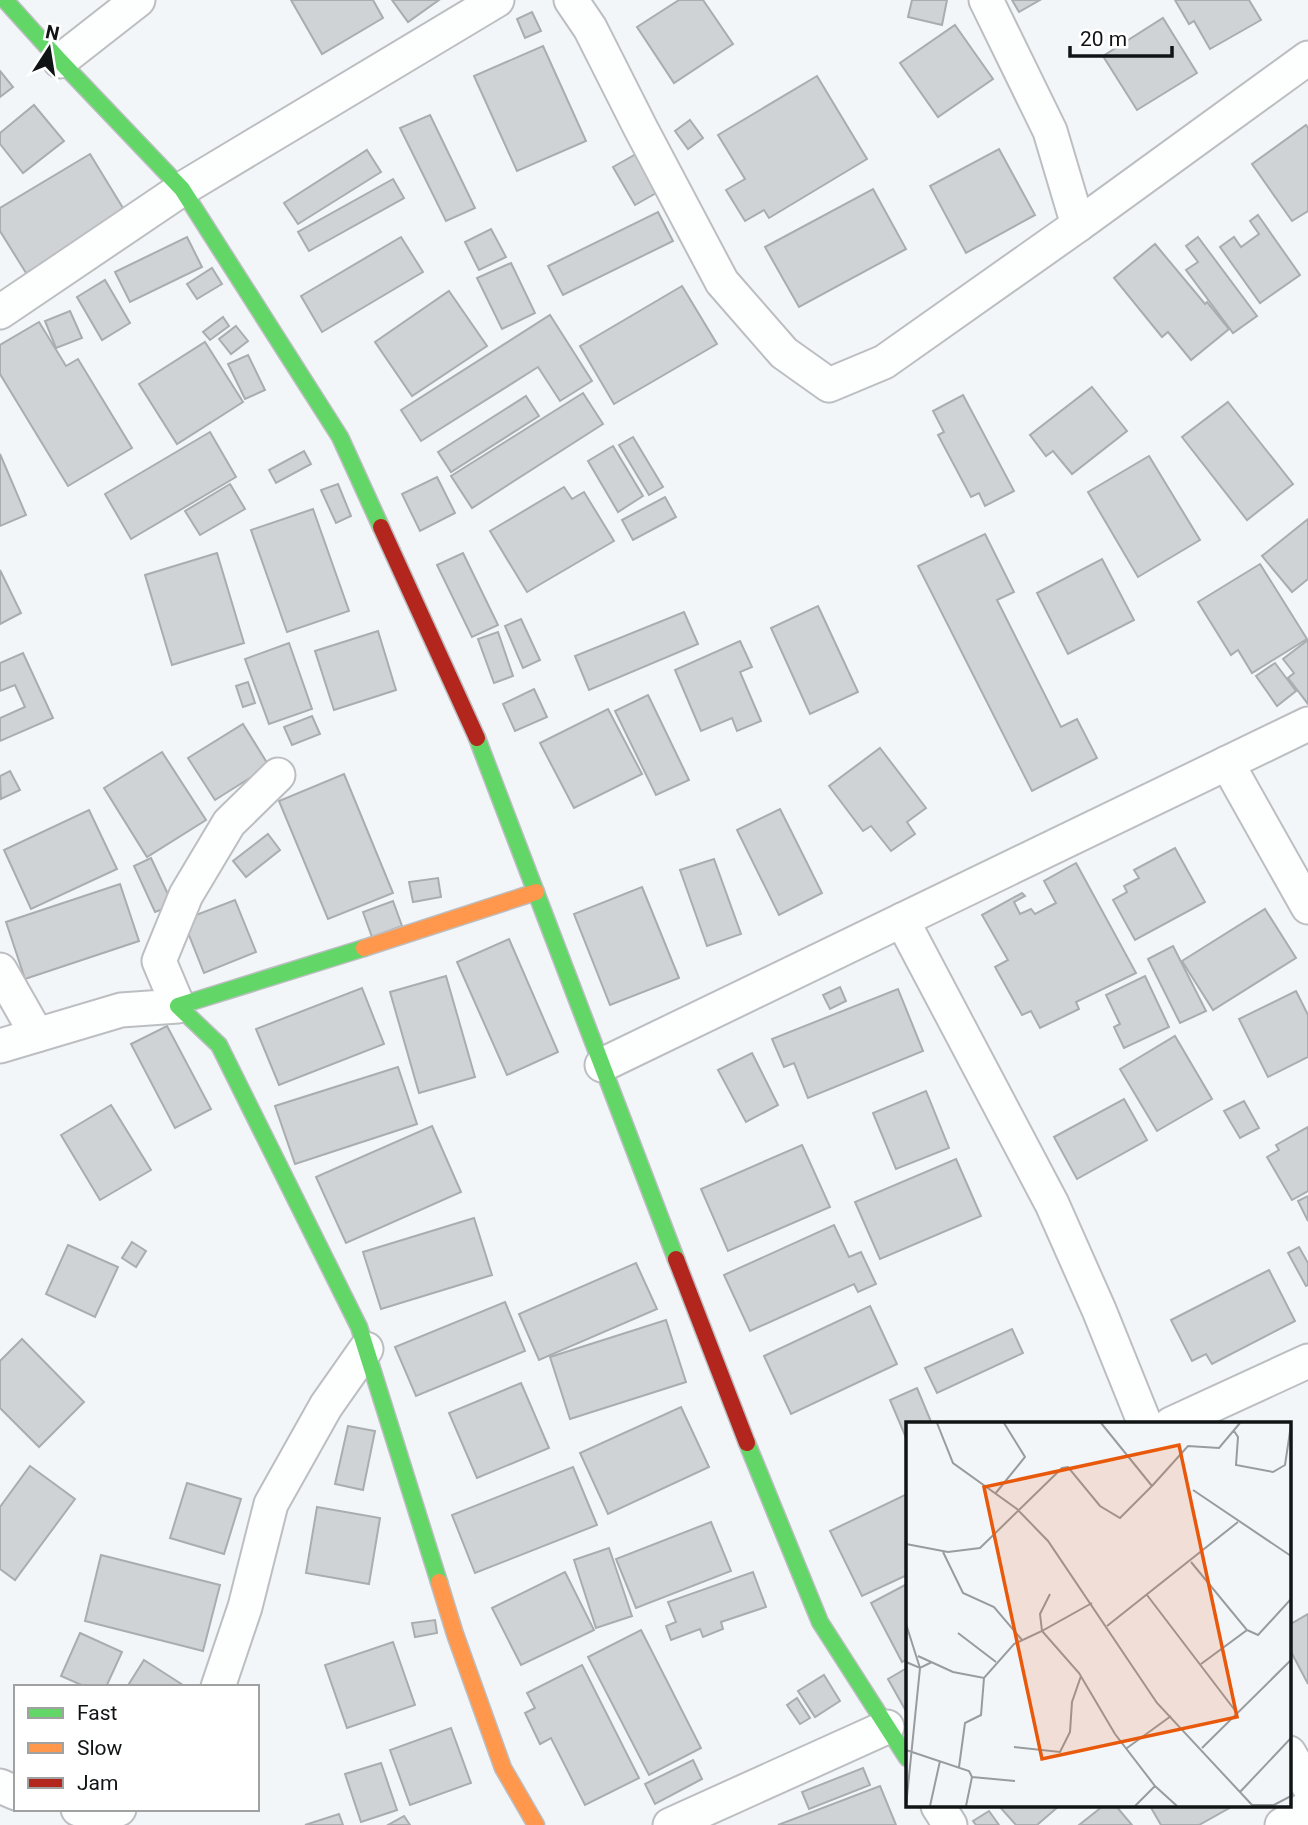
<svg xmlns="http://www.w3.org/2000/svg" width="1308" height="1825" viewBox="0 0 1308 1825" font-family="Roboto,sans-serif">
<rect width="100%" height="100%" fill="#f2f6f9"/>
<!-- building -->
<g fill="#d0d3d5" stroke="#aaadaf" stroke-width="2">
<polygon points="291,0 373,0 383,18 322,54"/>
<polygon points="392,0 439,0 408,22"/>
<polygon points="679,0 703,0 733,44 674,83 637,27"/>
<polygon points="912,0 947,0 942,25 908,17"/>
<polygon points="1012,0 1040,0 1019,12"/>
<polygon points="1175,0 1249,0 1261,20 1210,49 1194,21 1189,24"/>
<polygon points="532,12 541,31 525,38 517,19"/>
<polygon points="1163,18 1197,73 1137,110 1103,56"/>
<polygon points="955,25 993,79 938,117 900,63"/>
<polygon points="543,46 586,141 517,171 474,76"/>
<polygon points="0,71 13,87 0,97"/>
<polygon points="817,76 867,159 769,218 764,210 745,221 726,190 745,179 718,135"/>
<polygon points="34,105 64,141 23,173 0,144 0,133"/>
<polygon points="430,115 475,208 446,221 400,128"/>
<polygon points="690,120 703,138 688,149 675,131"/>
<polygon points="1306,125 1308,128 1308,211 1292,221 1252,164"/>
<polygon points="999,149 1035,215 966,253 930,186"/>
<polygon points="367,150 381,172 298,224 284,203"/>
<polygon points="90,154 126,213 26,273 0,231 0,208"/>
<polygon points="636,154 658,192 635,205 613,167"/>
<polygon points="393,179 404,198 309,251 298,232"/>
<polygon points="873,189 906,249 799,307 765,247"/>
<polygon points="658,212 673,241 563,295 548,266"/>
<polygon points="1258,215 1300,275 1260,303 1220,247 1234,237 1241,247 1259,234 1250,221"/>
<polygon points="491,229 506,257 479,270 465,242"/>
<polygon points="187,237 202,267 130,302 115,272"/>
<polygon points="401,237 423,272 322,332 301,296"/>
<polygon points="1198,237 1257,316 1233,333 1186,270 1198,262 1186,246"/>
<polygon points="1155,244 1205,304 1207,302 1229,329 1191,360 1168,332 1162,337 1114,278"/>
<polygon points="511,263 535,313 502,329 477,278"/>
<polygon points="212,268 222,284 197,299 187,284"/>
<polygon points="105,280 130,323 102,340 77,297"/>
<polygon points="682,286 717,344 614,404 580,346"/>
<polygon points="449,291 487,346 412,396 375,342"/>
<polygon points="70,311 82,338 56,348 45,321"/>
<polygon points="550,315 592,381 560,401 538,367 421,441 401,410"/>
<polygon points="223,317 229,326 210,340 203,332"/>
<polygon points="39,322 66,366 78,359 132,448 68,486 0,374 0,345"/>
<polygon points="236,326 248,341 231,354 219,339"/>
<polygon points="205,342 243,402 177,444 139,384"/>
<polygon points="248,355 265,390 245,399 228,364"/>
<polygon points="1092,387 1127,431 1072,474 1053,451 1046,456 1030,435"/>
<polygon points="583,393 603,424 472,508 451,476"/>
<polygon points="963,395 1014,491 985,506 979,493 971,497 938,435 944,432 933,411"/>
<polygon points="526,396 539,416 451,472 438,452"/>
<polygon points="1228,402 1293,484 1247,520 1182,437"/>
<polygon points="210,432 236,477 131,539 105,494"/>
<polygon points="633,437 663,487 649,495 619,445"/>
<polygon points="613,446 643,496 618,512 588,461"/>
<polygon points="304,451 311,464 276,483 269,470"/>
<polygon points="0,454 26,515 0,526"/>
<polygon points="1149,456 1200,540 1138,577 1088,492"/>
<polygon points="437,477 455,513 420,531 402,494"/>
<polygon points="230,484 245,509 200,535 185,511"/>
<polygon points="338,484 351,516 336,523 321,490"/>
<polygon points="564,487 572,499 584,492 614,541 527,592 490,531"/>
<polygon points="665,497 676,517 633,540 622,520"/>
<polygon points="313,509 349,611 287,632 251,530"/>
<polygon points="1308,519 1308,579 1292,592 1262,556"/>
<polygon points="985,534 1014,592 997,600 1061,727 1077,719 1097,758 1032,791 918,566"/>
<polygon points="217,553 244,643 172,665 145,575"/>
<polygon points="463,553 498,625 472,637 437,565"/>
<polygon points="1102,559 1134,620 1068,654 1037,593"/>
<polygon points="1260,564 1307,639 1252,673 1238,650 1231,655 1198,602"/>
<polygon points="0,570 21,613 0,624"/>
<polygon points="818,606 858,692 810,714 771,628"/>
<polygon points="684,612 698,644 589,690 575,656"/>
<polygon points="521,619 540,660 523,668 505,626"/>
<polygon points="378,631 396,690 334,710 315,651"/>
<polygon points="498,632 513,676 494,683 478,639"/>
<polygon points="1308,640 1308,704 1288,678 1294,673 1283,659"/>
<polygon points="740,641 752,667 740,672 761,721 737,731 732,718 701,731 675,670"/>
<polygon points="289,643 312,709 269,724 245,659"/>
<polygon points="23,653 53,718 0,741 0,718 25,707 15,685 0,691 0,663"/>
<polygon points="1275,663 1296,691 1277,706 1256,676"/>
<polygon points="248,682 255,703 243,707 236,686"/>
<polygon points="534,689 547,717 515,731 503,704"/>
<polygon points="648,695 689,780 656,795 615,711"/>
<polygon points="608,709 642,774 574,808 540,743"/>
<polygon points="312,716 320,734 292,745 284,727"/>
<polygon points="243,724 269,766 215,800 188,758"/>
<polygon points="880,748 926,808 907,822 915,834 891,851 871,826 863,831 829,786"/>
<polygon points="162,752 206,820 147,857 104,788"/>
<polygon points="10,771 20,790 1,799 0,776"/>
<polygon points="344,774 393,893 328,919 279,801"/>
<polygon points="780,809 822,893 779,915 737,830"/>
<polygon points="89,810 117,869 31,909 4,850"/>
<polygon points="268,834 280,850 246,877 233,861"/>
<polygon points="1175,848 1205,902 1135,940 1113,900 1127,892 1124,886 1139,878 1134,870"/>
<polygon points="151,858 173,905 155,912 134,866"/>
<polygon points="714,859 741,934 707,946 680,870"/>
<polygon points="1076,863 1136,973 1076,1002 1079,1009 1040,1028 1031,1011 1022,1015 995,967 1008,960 982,915 1022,893 1025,896 1014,902 1020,914 1031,909 1035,914 1056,903 1044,881"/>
<polygon points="438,878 441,897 413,902 409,882"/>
<polygon points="120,884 139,941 25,979 6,922"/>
<polygon points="642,887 679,978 610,1005 574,914"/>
<polygon points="235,900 256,952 204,973 183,920"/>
<polygon points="393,901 402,926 372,937 363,912"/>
<polygon points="1265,909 1296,958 1213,1010 1182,961"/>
<polygon points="509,939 558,1052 507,1075 457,962"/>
<polygon points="1173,946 1206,1011 1180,1023 1148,959"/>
<polygon points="446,976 475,1077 419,1093 390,992"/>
<polygon points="1145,976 1169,1027 1124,1048 1114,1027 1120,1024 1106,995"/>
<polygon points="840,987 846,1001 830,1009 823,995"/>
<polygon points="362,988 384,1044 279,1085 256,1029"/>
<polygon points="898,989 923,1051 808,1098 794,1063 784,1067 772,1039"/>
<polygon points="1296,991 1308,1015 1308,1057 1268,1077 1239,1019"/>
<polygon points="167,1026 211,1109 175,1128 131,1044"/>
<polygon points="1175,1036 1212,1099 1157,1131 1120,1069"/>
<polygon points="752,1053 778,1105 746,1122 718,1070"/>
<polygon points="398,1067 417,1124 295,1164 275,1106"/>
<polygon points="926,1091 949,1148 896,1169 873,1113"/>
<polygon points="1124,1099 1147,1140 1077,1179 1054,1137"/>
<polygon points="1244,1101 1259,1128 1240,1138 1224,1111"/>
<polygon points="111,1105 151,1170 100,1200 61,1135"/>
<polygon points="432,1126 461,1192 346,1243 316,1177"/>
<polygon points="1308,1127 1308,1191 1292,1200 1267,1157 1279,1150 1276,1145"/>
<polygon points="802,1145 830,1207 728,1251 701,1189"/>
<polygon points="956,1159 981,1216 880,1259 855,1202"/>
<polygon points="1308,1196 1308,1221 1298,1201"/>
<polygon points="474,1218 492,1275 381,1309 363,1252"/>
<polygon points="834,1225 849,1257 861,1252 876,1284 858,1292 854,1284 750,1331 724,1275"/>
<polygon points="132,1242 146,1251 136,1267 122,1258"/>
<polygon points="68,1245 118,1267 95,1317 46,1294"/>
<polygon points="1299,1247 1308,1263 1308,1285 1306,1286 1288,1253"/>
<polygon points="636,1263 657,1309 539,1360 519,1314"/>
<polygon points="1269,1270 1295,1321 1212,1364 1206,1354 1192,1361 1171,1320"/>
<polygon points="505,1302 525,1351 416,1396 395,1347"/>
<polygon points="870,1306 897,1364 791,1414 764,1356"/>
<polygon points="666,1320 686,1382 570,1419 550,1357"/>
<polygon points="1012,1329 1023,1353 937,1393 925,1368"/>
<polygon points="22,1339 84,1402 39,1447 0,1408 0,1361"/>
<polygon points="521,1383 549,1448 477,1478 449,1413"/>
<polygon points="917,1388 932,1424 907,1424 907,1440 890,1400"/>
<polygon points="681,1407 709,1467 608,1514 580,1453"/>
<polygon points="348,1426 375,1431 363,1490 335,1484"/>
<polygon points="30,1466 75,1499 15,1580 0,1569 0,1507"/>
<polygon points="573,1467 597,1525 475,1573 452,1515"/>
<polygon points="187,1483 241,1499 224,1554 170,1538"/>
<polygon points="907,1494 907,1575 862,1596 830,1531"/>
<polygon points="317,1507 380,1518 369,1584 306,1573"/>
<polygon points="711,1522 731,1571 636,1608 616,1559"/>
<polygon points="609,1548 632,1616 596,1628 574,1560"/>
<polygon points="101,1555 220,1585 203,1651 85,1621"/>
<polygon points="565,1572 594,1630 521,1665 492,1608"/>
<polygon points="753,1572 766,1607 721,1622 723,1629 703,1637 700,1629 671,1640 666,1626 676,1622 668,1602"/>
<polygon points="907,1584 907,1659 902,1662 871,1603"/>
<polygon points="1308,1614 1308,1684 1289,1648 1289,1625"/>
<polygon points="435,1620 437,1633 415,1637 412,1623"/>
<polygon points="641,1630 701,1748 649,1775 588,1657"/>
<polygon points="80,1633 122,1652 106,1687 86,1687 61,1676"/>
<polygon points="393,1642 415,1705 347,1728 325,1665"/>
<polygon points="144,1660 186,1687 127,1687"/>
<polygon points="582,1665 639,1778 585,1805 551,1738 540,1744 525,1713 535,1708 527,1693"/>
<polygon points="907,1668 907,1713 888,1679"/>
<polygon points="824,1675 840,1701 815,1717 798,1691"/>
<polygon points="797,1698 810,1718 800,1724 787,1705"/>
<polygon points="451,1728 471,1783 410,1805 390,1750"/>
<polygon points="693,1760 702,1779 655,1804 645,1784"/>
<polygon points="381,1763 397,1810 361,1822 345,1774"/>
<polygon points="863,1768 870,1785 809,1809 802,1792"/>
<polygon points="880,1786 896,1825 778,1825"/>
<polygon points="999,1806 1059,1806 1037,1825 1016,1825"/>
<polygon points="1103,1806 1116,1806 1132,1825 1079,1825"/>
<polygon points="1150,1806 1233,1806 1199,1825 1161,1825"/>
<polygon points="989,1811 999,1825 976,1825 973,1821"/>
<polygon points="339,1814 343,1825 305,1825"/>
<polygon points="404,1816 410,1825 388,1825"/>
</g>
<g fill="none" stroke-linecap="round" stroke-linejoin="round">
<defs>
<g id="street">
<polyline points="571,0 590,28 641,129 722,282 784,353 829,385 884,362 1078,225 1050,131 986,0"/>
<polyline points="60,61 138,0"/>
<polyline points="1078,225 1308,58"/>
<polyline points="0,312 182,189 497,0"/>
<polyline points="1227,763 1308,907"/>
<polyline points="902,920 1052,1204 1099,1310 1145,1424"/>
<polyline points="0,970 37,1035"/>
<polyline points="0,1046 121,1010 178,1006 159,961 186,895 229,823 278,775"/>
<polyline points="602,1065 1308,724"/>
<polyline points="1171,1424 1308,1361"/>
<polyline points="218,1687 245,1607 271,1504 326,1406 366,1349"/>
<polyline points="1289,1753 1308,1785"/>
<polyline points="0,1786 16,1793"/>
<polyline points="938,1806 950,1825"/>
<polyline points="78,1809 101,1814 119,1809"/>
<polyline points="670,1825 887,1727"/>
<polyline points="1282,1825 1308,1807"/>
</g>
<g id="fast">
<polyline points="5,0 60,61 182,189 340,437 381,527"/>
<polyline points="477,738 676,1259"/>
<polyline points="364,948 178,1006 219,1045 359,1327 439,1582"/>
<polyline points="747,1443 820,1622 907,1758"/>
</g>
<g id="slow">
<polyline points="364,948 536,892"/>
<polyline points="439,1582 455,1634 503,1768 536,1825"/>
</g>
<g id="jam">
<polyline points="381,527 477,738"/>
<polyline points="676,1259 747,1443"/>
</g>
</defs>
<!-- street casing -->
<use href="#street" stroke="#bcbec1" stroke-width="37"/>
<!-- fast casing -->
<use href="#fast" stroke="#bcbec1" stroke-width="19"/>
<!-- slow casing -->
<use href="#slow" stroke="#bcbec1" stroke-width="19"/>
<!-- jam casing -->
<use href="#jam" stroke="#bcbec1" stroke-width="19"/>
<!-- street -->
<use href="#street" stroke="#fdfefe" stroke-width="33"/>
<!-- fast -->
<use href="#fast" stroke="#63d668" stroke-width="16"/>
<!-- slow -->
<use href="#slow" stroke="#ff974d" stroke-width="16"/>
<!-- jam -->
<use href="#jam" stroke="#b3261e" stroke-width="16"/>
</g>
<!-- overview -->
<g transform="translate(906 1422)">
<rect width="385" height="385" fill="#f2f6f9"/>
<path fill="none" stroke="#989c9e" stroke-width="2" d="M31,1L47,41L111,87L142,119L251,281L347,384M328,9L332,15L330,43L367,50L379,43L385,3M246,64L282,24L313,26L334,1M287,68L385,134M89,72L119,35L98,1M0,122L42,130L74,126L156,46L162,45L194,84L214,96L246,64L195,1M37,130L57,171L88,185L116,218M285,140L341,208L295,242M241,173L331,291M186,181L136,209L173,251L209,312L249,364L271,384M0,202L14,246L0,384M201,204L332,100M341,208L352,213L385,177M52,211L90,240M12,234L47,250L78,256L108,222L136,209L134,192L144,172M0,240L14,246L26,240M108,325L154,330L164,310L166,280L175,254M221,326L265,294M296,326L385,238M0,328L63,349L66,355L60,384M53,345L59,301L75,293L78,256M66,355L109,359M334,370L385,316M346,383H368L385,374M24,384L34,339M229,384L249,364"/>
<path fill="#e8590c" fill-opacity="0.15" stroke="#e8590c" stroke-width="3.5" d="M273,23L331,295L136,337L78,65Z"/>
<rect width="385" height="385" fill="none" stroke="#111415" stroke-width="3.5"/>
</g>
<!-- legend -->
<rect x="14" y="1685" width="245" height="126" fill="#ffffff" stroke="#a0a1a1" stroke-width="2"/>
<rect x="28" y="1708" width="35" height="10" fill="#63d668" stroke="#a0a1a1" stroke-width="2"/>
<text x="77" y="1720" font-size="21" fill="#111415">Fast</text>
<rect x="28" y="1743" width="35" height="10" fill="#ff974d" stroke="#a0a1a1" stroke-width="2"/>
<text x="77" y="1755" font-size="21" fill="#111415">Slow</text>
<rect x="28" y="1778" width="35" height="10" fill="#b3261e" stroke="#a0a1a1" stroke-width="2"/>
<text x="77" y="1790" font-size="21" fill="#111415">Jam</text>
<!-- north arrow -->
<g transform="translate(49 49) rotate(12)" stroke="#ffffff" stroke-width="5" paint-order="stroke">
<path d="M0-5L12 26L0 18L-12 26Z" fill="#111415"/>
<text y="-10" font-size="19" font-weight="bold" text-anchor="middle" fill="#111415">N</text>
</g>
<!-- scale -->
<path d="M1070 46v10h102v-10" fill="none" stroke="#111415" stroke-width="3.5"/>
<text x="1080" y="46" font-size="21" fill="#111415" stroke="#ffffff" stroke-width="5" paint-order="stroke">20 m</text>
</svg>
